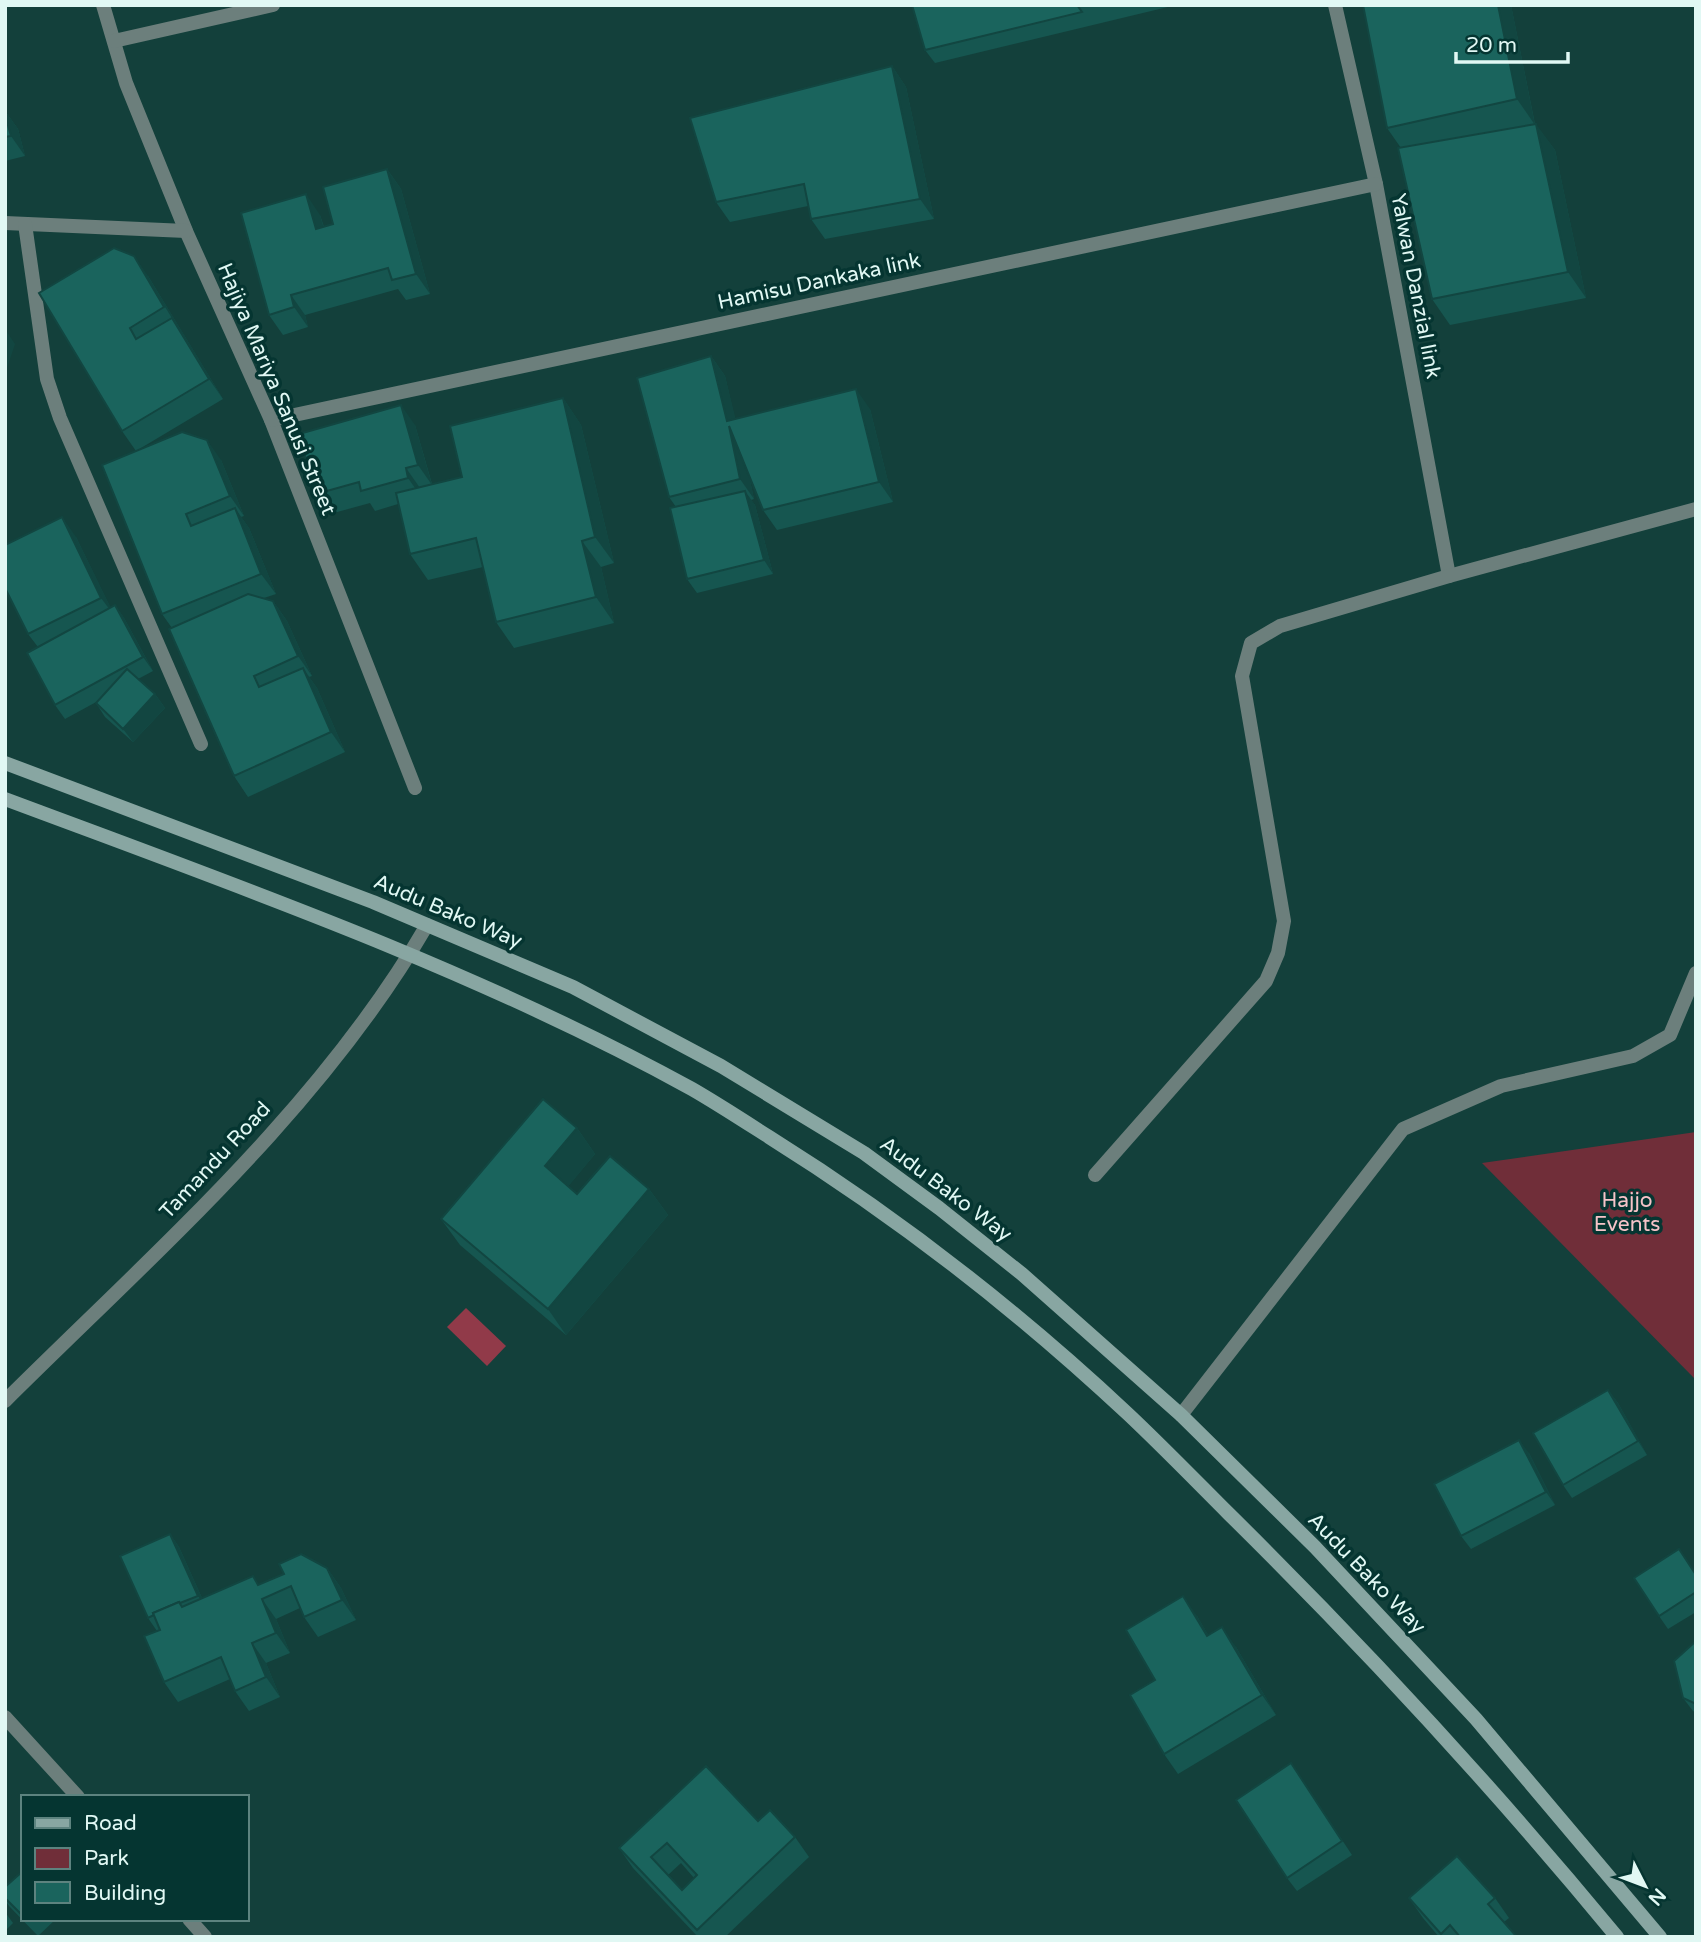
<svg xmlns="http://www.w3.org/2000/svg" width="1701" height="1942" viewBox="0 0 1701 1942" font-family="'Varela Round',sans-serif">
<rect width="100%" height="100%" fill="#13403b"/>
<!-- green -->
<polygon fill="#702e39" points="1696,1132 1696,1380 1482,1163"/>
<!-- water -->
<polygon fill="#913a49" points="466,1308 506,1346 487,1366 447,1327"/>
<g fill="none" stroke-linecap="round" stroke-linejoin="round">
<!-- lane -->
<polyline stroke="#6c7f7c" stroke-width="14" points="1181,1415 1403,1129 1501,1086 1633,1056 1670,1035 1696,973"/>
<!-- street -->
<g stroke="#6c7f7c" stroke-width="14">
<polyline points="103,5 126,83 186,231 271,420 415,788"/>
<polyline points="1335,5 1376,184 1449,576"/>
<polyline points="114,41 273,5"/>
<polyline points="5,223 186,231"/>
<polyline points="25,224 47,379 60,418 201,744"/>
<polyline points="271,420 1376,184"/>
<polyline points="1095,1175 1266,981 1278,953 1284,921 1242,676 1251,643 1280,626 1449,576 1696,509"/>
<path d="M5,1401C155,1252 320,1109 427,925"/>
<polyline points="5,1717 78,1797"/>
<polyline points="189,1919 205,1937"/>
</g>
<!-- secondary -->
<g stroke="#88a6a2" stroke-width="14">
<polyline points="5,763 373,902 573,987 721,1066 864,1153 939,1208 1022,1274 1181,1415 1315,1547 1476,1719 1660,1937"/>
<path d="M5,799C238,886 474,969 692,1089C718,1104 744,1121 769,1137C897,1217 1018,1311 1128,1414C1162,1446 1195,1480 1228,1513C1365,1648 1495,1789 1617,1937"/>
</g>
</g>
<!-- wall -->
<g fill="#165650" fill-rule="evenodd">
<polygon points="912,5 1176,5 935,63 925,50"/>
<polygon points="1363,5 1511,5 1535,124 1555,150 1586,298 1450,325 1432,299 1401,148 1387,128"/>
<polygon points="892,66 906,87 934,219 825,239 811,219 808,206 730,222 716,202"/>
<polygon points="5,111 18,129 25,156 5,161"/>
<polygon points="387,169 401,189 430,294 406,300 398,289 305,315 308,327 283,335 269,315 320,215 324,227 333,224"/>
<polygon points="148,276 223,399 136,451 221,460 244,516 241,517 249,528 276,594 264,598 273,601 287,621 312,676 309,677 317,688 345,752 248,797 234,776 172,628 162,614 136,451 122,431 39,293"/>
<polygon points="711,356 725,376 735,419 870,409 893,502 777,530 763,510 749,476 754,499 751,500 755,505 773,574 697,593 687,579 676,507 669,497"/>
<polygon points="563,398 581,425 614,563 601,567 614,623 514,648 496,622 483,567 428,580 410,554 398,504 375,511 370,503 330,514 316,494 415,425 432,484 462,477"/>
<polygon points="76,537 110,607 115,605 124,618 153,671 138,679 155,694 165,708 133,742 105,717 96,703 98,701 65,719 55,705 38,647 28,634"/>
<polygon points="577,1128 595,1154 568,1186 577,1194 649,1189 668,1215 566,1335 460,1245 441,1219"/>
<polygon points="1608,1390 1618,1403 1647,1455 1572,1498 1563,1485"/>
<polygon points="1529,1453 1555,1505 1471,1549 1461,1536"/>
<polygon points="170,1534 179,1547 202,1598 327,1568 341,1588 356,1620 318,1637 304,1617 300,1608 276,1619 290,1653 266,1663 280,1697 249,1711 235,1691 230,1679 178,1702 164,1682 157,1631 148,1618"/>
<polygon points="1696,1574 1696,1612 1668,1629 1659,1616"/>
<polygon points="1197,1616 1208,1635 1236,1647 1276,1715 1178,1774 1164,1754 1155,1680"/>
<polygon points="1696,1641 1696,1713 1693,1711 1683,1698"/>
<polygon points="1291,1763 1352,1855 1297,1891 1287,1878"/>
<path d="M758,1821L795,1837L809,1857L725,1937H698L633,1868L619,1848ZM681,1863L694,1878L682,1890L668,1875Z"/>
<polygon points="23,1871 23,1919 56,1919 38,1936 9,1906 5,1900 5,1887"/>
<polygon points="1409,1898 1495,1898 1509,1918 1504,1922 1517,1937 1439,1937 1423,1918"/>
<polygon points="5,1912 13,1923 5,1931"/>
</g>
<!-- shaded-wall -->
<g fill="#124641">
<polygon points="1498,5 1511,5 1535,125 1517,99"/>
<polygon points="892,66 906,87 934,219 920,199"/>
<polygon points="5,111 18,129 25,156 11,136"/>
<polygon points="1536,124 1555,150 1586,298 1568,272"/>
<polygon points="387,169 401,189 430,294 416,274"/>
<polygon points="306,194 320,215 330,249 316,229"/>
<polygon points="134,256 148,276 223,399 209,379"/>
<polygon points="291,295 305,315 308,327 294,307"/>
<polygon points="5,329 15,344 7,368 5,365"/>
<polygon points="711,356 725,376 741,441 727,421"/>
<polygon points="856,389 870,409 893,502 879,482"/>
<polygon points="563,398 581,425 614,563 595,537"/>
<polygon points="401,405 415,425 432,485 418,465"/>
<polygon points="729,426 743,446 754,499 740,479"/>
<polygon points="207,440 221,460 244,516 230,496"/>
<polygon points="406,468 420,488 422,498 408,478"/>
<polygon points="745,491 755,505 773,574 764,560"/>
<polygon points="235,508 249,528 276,594 261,574"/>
<polygon points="62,517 76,537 116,618 101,598"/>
<polygon points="582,541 601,567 614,623 596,597"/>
<polygon points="273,601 287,621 312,676 298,656"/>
<polygon points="115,605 124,618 153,671 143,657"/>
<polygon points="303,668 317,688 345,752 331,732"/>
<polygon points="155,694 165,708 133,742 123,729"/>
<polygon points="577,1128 595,1154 563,1193 545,1166"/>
<polygon points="649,1189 668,1215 566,1335 548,1309"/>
<polygon points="1608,1390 1618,1403 1647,1455 1638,1441"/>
<polygon points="1519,1440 1529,1453 1555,1505 1546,1492"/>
<polygon points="170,1534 179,1547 207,1609 198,1596"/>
<polygon points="327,1568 341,1588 356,1620 342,1600"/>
<polygon points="1183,1596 1197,1616 1221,1656 1207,1636"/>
<polygon points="262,1599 276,1619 290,1653 276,1633"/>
<polygon points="1222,1627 1236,1647 1276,1715 1262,1695"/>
<polygon points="252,1643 266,1663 280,1697 266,1677"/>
</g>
<!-- building -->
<g fill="#1a645d" stroke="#124641" stroke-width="2" fill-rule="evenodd">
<polygon points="912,5 1077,5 1082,12 925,50"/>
<polygon points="1363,5 1498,5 1517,99 1387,128"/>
<polygon points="892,66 920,199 811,219 804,184 716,202 690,118"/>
<polygon points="5,115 11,136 5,137"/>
<polygon points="1536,124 1568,272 1432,299 1398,148"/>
<polygon points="387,169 416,274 392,280 388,268 291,295 294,307 269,315 241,213 306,194 316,229 333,224 323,187"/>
<polygon points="114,248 134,256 164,307 130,328 136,339 172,318 209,379 122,431 39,293"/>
<polygon points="711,356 727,421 856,389 879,482 763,510 729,426 740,479 669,497 637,378"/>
<polygon points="563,398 595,537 582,541 596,597 496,622 476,538 410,554 396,493 462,477 450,426"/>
<polygon points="401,405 418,465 406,468 408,478 361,491 359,482 316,494 299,434"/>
<polygon points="182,432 207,440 230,496 186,514 191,526 235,508 261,574 162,614 102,465"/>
<polygon points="745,491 764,560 687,579 670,508"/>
<polygon points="62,517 101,598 28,634 5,588 5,545"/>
<polygon points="248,594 273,601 298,656 254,676 259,687 303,668 331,732 234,776 169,629"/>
<polygon points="115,605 143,657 55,705 27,653"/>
<polygon points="127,669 155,694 123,729 96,703"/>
<polygon points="543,1099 577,1128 545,1166 577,1194 610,1156 649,1189 548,1309 441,1219"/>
<polygon points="1608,1390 1638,1441 1563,1485 1533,1433"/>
<polygon points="1519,1440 1546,1492 1461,1536 1434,1484"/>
<polygon points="170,1534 198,1596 180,1603 179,1602 153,1613 154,1615 148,1618 120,1556"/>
<polygon points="1679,1549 1696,1575 1696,1592 1659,1616 1634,1578"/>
<polygon points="301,1554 327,1568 342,1600 304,1617 291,1586 262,1599 276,1633 252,1643 266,1677 235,1691 221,1657 164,1682 144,1636 160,1630 153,1613 179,1602 182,1607 253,1576 258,1585 284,1574 279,1564"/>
<polygon points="1183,1596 1207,1636 1222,1627 1262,1695 1164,1754 1130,1695 1155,1680 1126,1630"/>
<polygon points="1696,1641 1696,1704 1683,1698 1674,1661"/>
<polygon points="1291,1763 1342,1841 1287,1878 1236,1800"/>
<path d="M706,1766L758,1821L770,1810L795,1837L697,1930L619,1848ZM667,1843L697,1875L682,1890L651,1857Z"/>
<polygon points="1457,1856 1495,1898 1488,1904 1517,1937 1460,1937 1450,1925 1441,1934 1409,1898"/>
<polygon points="23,1871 23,1916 5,1898 5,1887"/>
</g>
<g text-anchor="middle" stroke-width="7" stroke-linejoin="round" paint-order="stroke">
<!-- street labels -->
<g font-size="21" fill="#e1f8f4" stroke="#053531">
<text transform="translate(819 281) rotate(-12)" y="7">Hamisu Dankaka link</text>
<text transform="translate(1416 286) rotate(79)" y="7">Yalwan Danzial link</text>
<text transform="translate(277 389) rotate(67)" y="7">Hajiya Mariya Sanusi Street</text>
<text transform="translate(448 911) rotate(23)" y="7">Audu Bako Way</text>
<text transform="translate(215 1160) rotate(-47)" y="7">Tamandu Road</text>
<text transform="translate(946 1189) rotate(37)" y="7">Audu Bako Way</text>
<text transform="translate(1367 1573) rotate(46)" y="7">Audu Bako Way</text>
</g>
<!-- park labels -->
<g font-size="21" fill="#f6c3c8" stroke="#053531">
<text x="1627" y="1207">Hajjo<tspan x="1627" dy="24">Events</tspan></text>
</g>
</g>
<!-- border -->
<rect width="1701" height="1942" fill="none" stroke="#e1f8f4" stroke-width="14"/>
<!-- legend -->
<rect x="21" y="1795" width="228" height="126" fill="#053531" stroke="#5d837f" stroke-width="2"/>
<rect x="35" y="1818" width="35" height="10" fill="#88a6a2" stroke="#5d837f" stroke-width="2"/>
<text x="84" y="1830" font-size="21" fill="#e1f8f4">Road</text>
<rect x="35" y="1848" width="35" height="21" fill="#702e39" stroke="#5d837f" stroke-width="2"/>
<text x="84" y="1865" font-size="21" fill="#e1f8f4">Park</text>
<rect x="35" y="1882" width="35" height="21" fill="#1a645d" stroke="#5d837f" stroke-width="2"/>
<text x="84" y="1900" font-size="21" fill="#e1f8f4">Building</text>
<!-- north arrow -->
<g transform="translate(1645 1886) rotate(132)" stroke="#053531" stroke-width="5" paint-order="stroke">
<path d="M0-5L12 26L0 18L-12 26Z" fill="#e1f8f4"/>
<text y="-10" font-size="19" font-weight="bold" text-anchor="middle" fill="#e1f8f4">N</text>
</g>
<!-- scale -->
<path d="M1456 52v10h112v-10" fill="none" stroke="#e1f8f4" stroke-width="3.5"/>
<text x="1466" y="52" font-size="21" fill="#e1f8f4" stroke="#053531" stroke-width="5" paint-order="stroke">20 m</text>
</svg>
